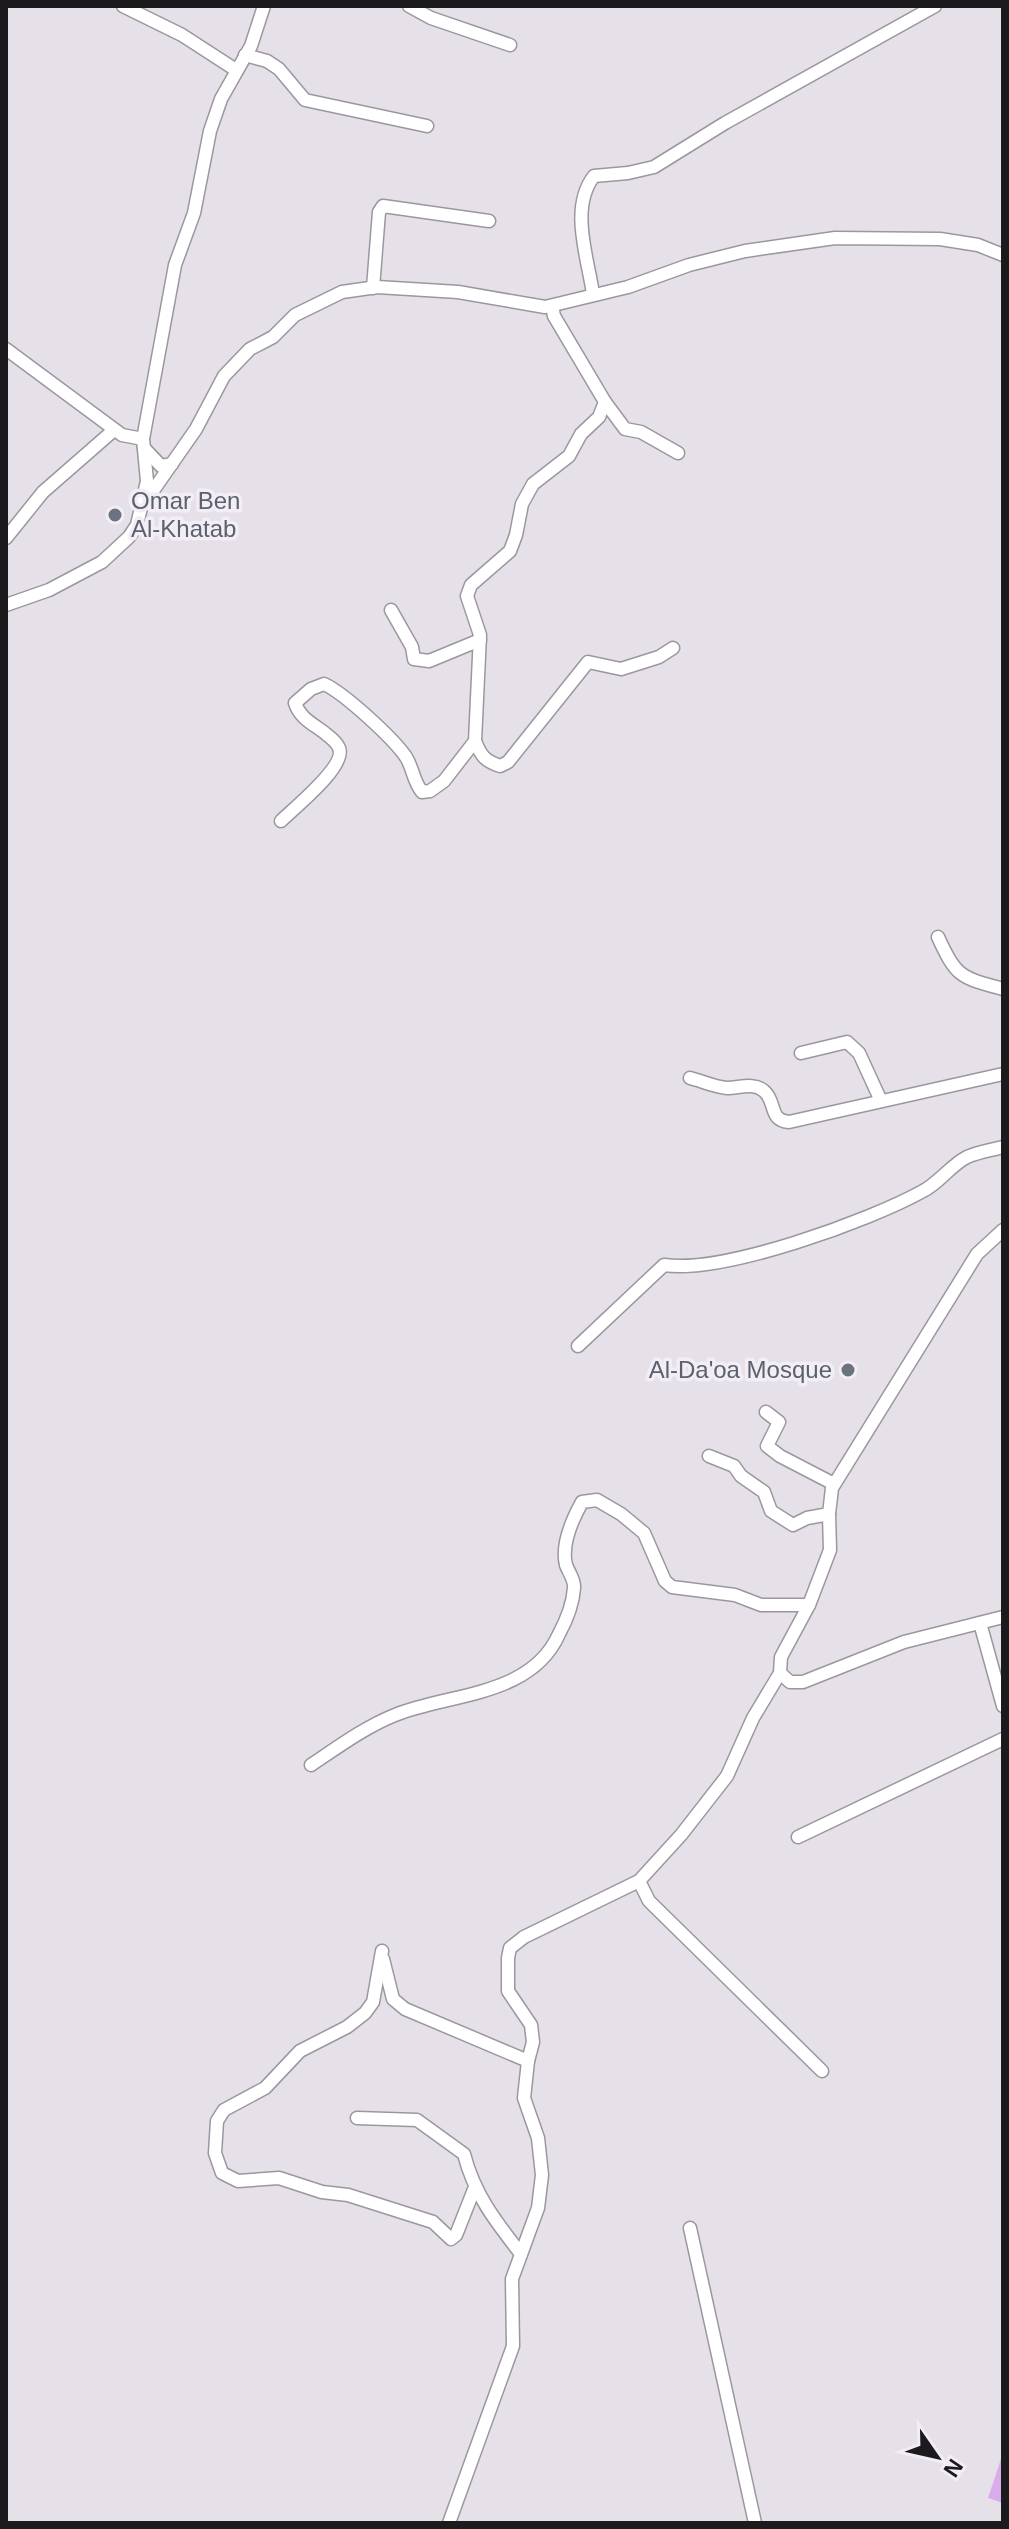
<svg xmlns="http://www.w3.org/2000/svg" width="1009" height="2529" viewBox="0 0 1009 2529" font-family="Arial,sans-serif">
<rect width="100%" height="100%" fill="#e6e0e9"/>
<!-- green -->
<polygon fill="#d9aceb" points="1003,2453 1003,2503 988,2498"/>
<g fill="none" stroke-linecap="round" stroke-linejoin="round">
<defs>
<g id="minor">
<polyline points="123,6 182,35 236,70"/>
<polyline points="409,6 431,18 510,45"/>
<polyline points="245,55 267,61 279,69 305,100 427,126"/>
<polyline points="373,288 379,212 383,206 489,221"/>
<path d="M593,294C588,258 569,208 594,176L628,173L654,167L725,123L935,6"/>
<polyline points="6,349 122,435 143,439"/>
<polyline points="605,402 625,429 641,432 678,453"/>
<polyline points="144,448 161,466 172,464"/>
<polyline points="143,505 196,429 224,376 250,349 273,337 295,315 342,292 377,287 458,292 545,307 628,287 689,265 745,251 835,238 940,239 978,245 1003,255"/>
<polyline points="6,538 43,492 114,430"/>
<polyline points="6,605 49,590 102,562 129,537 137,525 147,481 143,439 175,265 194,213 210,131 221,99 251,46 264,6"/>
<polyline points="391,610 412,647 414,659 429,661 480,640"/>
<path d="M475,741C481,756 485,761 500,766L508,762L588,662L621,669L659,657L673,648"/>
<path d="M281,821C294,808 347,766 339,748C337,743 330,737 326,734C314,724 300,719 295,703L311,689L324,684C344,693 393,738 406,757C413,768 413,781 422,792L430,791L444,781L475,741L480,635L467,596L471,585L510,551L516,535L522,504L533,484L569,456L581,434L599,417L605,402L554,316L552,306"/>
<path d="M938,937C957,978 960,977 1003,989"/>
<polyline points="801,1053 847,1042 859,1053 881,1101"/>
<path d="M690,1078C702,1081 715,1087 727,1088C739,1088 754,1082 764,1091C777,1102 768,1120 789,1122L1003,1074"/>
<polyline points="1003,1230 977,1254 832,1488 829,1514 830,1550 809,1605 781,1657 780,1673 790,1682 803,1682 904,1642 1003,1617"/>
<path d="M578,1346L664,1265C723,1274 869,1221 923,1191C939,1183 951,1165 967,1157C978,1152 992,1150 1003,1147"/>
<polyline points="766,1412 779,1422 767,1446 780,1456 834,1484"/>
<polyline points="709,1456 734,1466 741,1476 764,1492 771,1511 793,1525 807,1518 829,1514"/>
<polyline points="980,1623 1003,1706"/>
<path d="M311,1765C338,1747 365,1727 395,1715C449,1693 531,1697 559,1634C566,1621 573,1603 574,1588C575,1580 569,1573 566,1565C561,1545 572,1520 582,1502L597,1500L621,1514L644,1533L665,1581L672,1587L735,1595L761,1605H809"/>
<polyline points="798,1837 1003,1739"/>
<polyline points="639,1881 649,1901 822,2071"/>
<polyline points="382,1951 373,2002 365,2013 347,2027 300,2051 265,2088 224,2110 217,2121 215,2153 222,2173 238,2181 279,2178 322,2192 348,2195 433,2222 451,2239 456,2235 475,2187"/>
<polyline points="383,1959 393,1999 405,2009 528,2061"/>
<path d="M357,2118L417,2120L464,2154C474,2194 496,2222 521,2254"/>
<polyline points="690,2228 755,2523"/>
<polyline points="449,2523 513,2346 512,2279 538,2208 542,2175 538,2138 524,2098 528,2061 533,2042 531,2025 508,1991 508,1958 510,1948 524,1937 639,1881 681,1835 727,1776 753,1718 780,1673"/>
</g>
</defs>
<!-- minor casing -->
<use href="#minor" stroke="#9c979e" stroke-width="15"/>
<!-- minor -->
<use href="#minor" stroke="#fff" stroke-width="12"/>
</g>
<!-- markers -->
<g fill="#6b7280" stroke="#f3edf6" stroke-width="3">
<circle cx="115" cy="515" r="8"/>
<circle cx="848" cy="1370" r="8"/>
</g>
<g text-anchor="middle" stroke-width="7" stroke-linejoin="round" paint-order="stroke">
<!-- worship labels -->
<g font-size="24" fill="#5b616d" stroke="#f3edf6" text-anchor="start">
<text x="131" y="509">Omar Ben<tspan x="131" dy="28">Al-Khatab</tspan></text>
<text x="832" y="1378" text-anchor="end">Al-Da'oa Mosque</text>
</g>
</g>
<!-- border -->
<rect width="1009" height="2529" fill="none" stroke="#1c1a1d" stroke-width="16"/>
<!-- north arrow -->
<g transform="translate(937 2457) rotate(124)" stroke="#f3edf6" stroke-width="6" paint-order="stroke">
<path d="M0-6L14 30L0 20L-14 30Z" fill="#1c1a1d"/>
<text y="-12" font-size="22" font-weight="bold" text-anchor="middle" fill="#1c1a1d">N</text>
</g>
</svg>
